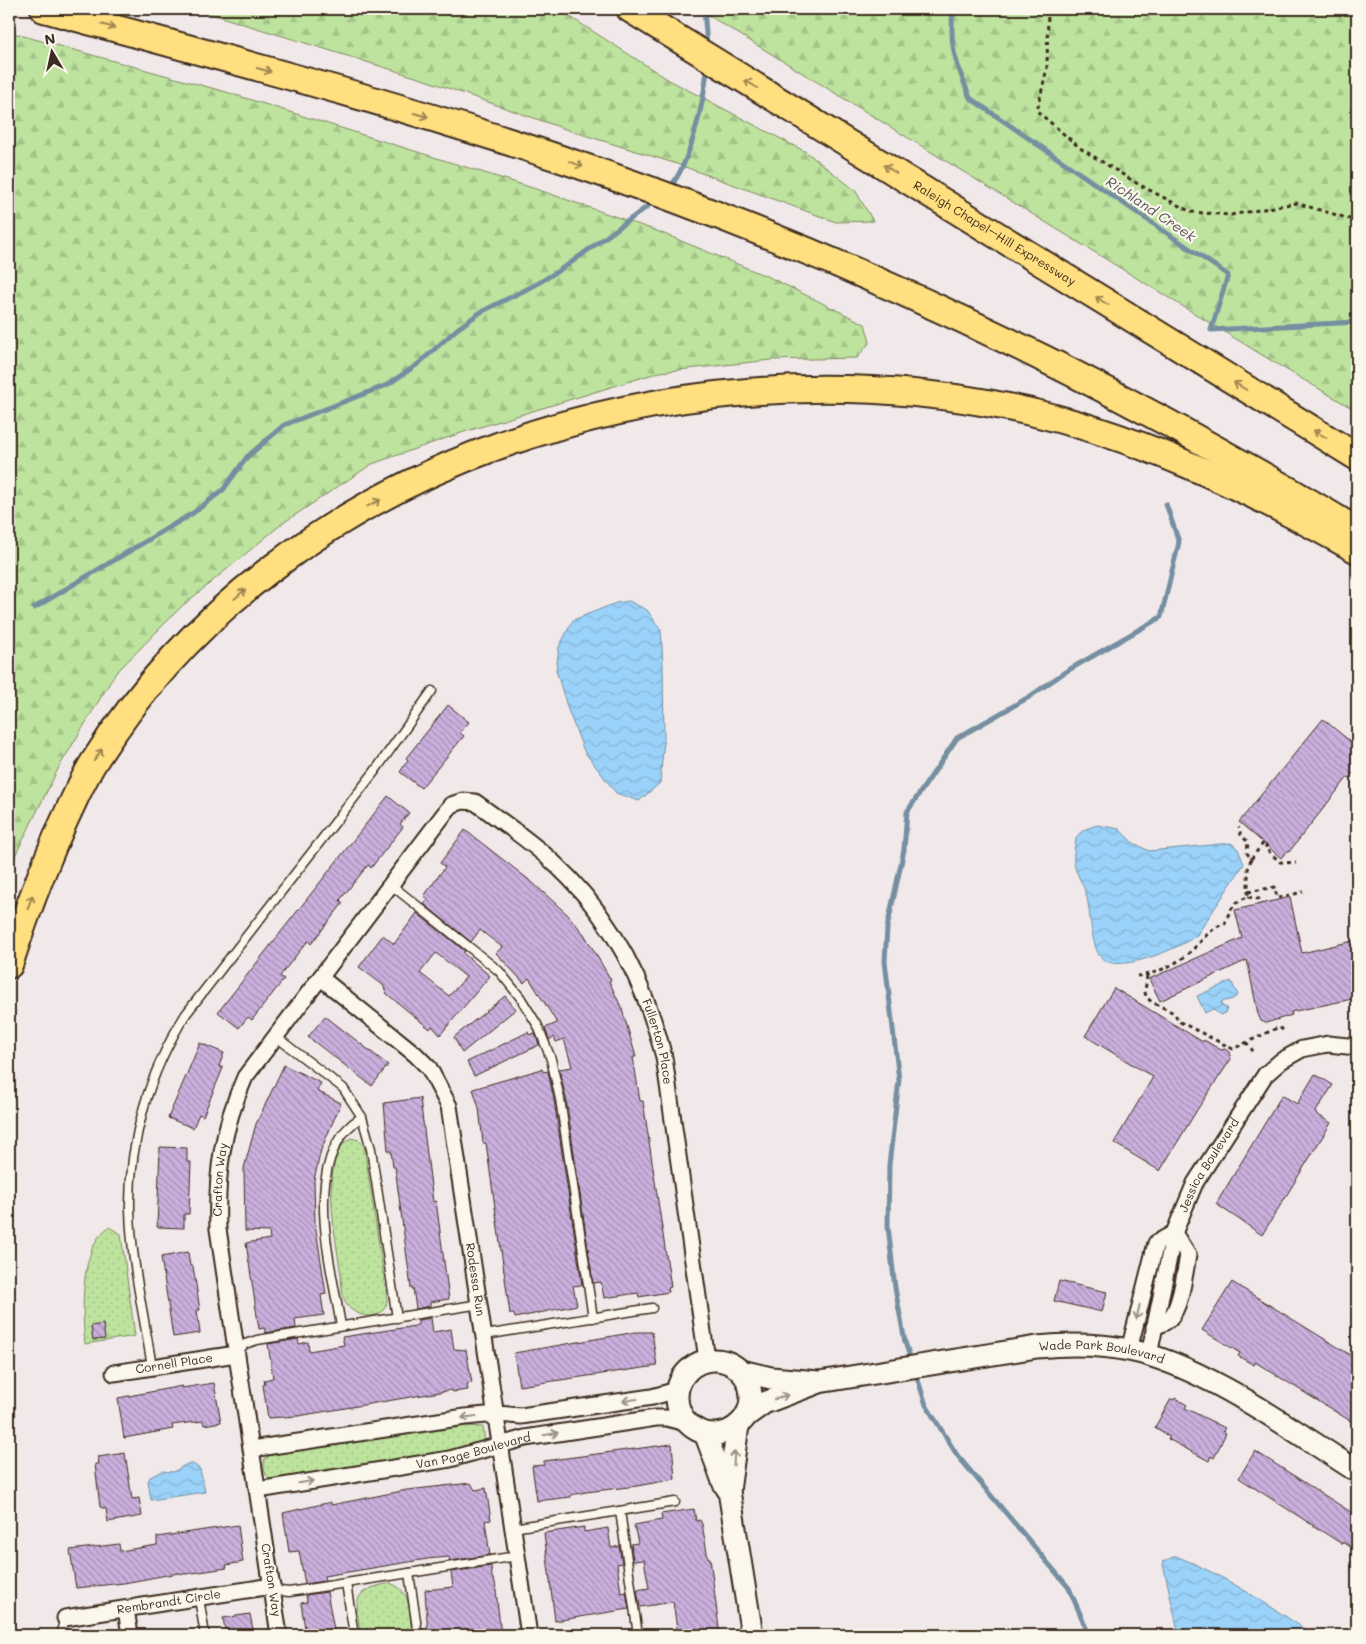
<svg xmlns="http://www.w3.org/2000/svg" width="1366" height="1644" viewBox="0 0 1366 1644" font-family="Mali,sans-serif">
<defs>
<pattern id="grass-dots" width="8" height="8" patternUnits="userSpaceOnUse" patternTransform="scale(1.25)"><rect width="8" height="8" fill="#bde39e"/><path d="M2 2h.1M6 6h.1" fill="none" stroke="#a3c388" stroke-width="1.8" stroke-linecap="round"/></pattern>
<pattern id="forest-firs" width="22" height="20" patternUnits="userSpaceOnUse" patternTransform="scale(1.25)"><rect width="22" height="20" fill="#bde39e"/><path d="M5 1l3.5 6h-7zM16 11l3.5 6h-7z" fill="#a3c388"/></pattern>
<pattern id="water-waves" width="16" height="10" patternUnits="userSpaceOnUse" patternTransform="scale(1.25)"><rect width="16" height="10" fill="#9ad2f9"/><path d="M0 5q4-4 8 0t8 0" fill="none" stroke="#86b4d5"/></pattern>
<pattern id="building-back-hatch" width="6" height="6" patternUnits="userSpaceOnUse" patternTransform="scale(1.25)"><rect width="6" height="6" fill="#cab0de"/><path d="M-1 5l2 2M0 0l6 6M5-1l2 2" fill="none" stroke="#a58fb3"/></pattern>
</defs>
<rect width="100%" height="100%" fill="#f1e9e9"/>
<filter id="ink" filterUnits="userSpaceOnUse"><feTurbulence type="fractalNoise" baseFrequency=".02" numOctaves="2"/><feDisplacementMap in="SourceGraphic" scale="10" xChannelSelector="R" yChannelSelector="G"/><feConvolveMatrix kernelMatrix="1 2 1 2 8 2 1 2 1" color-interpolation-filters="sRGB"/></filter>
<g filter="url(#ink)">
<!-- grass -->
<g fill="url(#grass-dots)" stroke="#7c865e">
<path d="M351,1138L359,1140L364,1146L386,1291C386,1294 387,1299 387,1302C383,1323 353,1318 345,1302C341,1294 342,1278 340,1269C336,1239 318,1155 351,1138Z"/>
<path d="M109,1227L121,1234L135,1336L85,1344C82,1312 79,1246 109,1227Z"/>
<path d="M451,1425L483,1427L485,1441L456,1452L283,1480L270,1479C263,1472 263,1467 265,1458L279,1452Z"/>
<path d="M390,1583C413,1591 409,1614 412,1635H361C355,1600 350,1591 390,1583Z"/>
</g>
<!-- forest -->
<g fill="url(#forest-firs)" stroke="#7c865e">
<polygon points="195,9 558,9 669,80 806,152 855,190 873,221 836,222 674,163 568,130 422,79"/>
<polygon points="698,9 1357,9 1357,411 1280,366"/>
<polygon points="9,32 226,92 539,190 657,231 771,278 865,324 870,342 857,358 771,360 660,372 461,433 372,464 283,523 181,607 115,674 59,767 9,868"/>
</g>
<!-- water -->
<g fill="url(#water-waves)" stroke="#748fa1">
<polygon points="629,601 647,610 661,630 663,665 664,739 660,783 639,801 616,793 584,751 568,710 556,670 559,647 573,620 616,603"/>
<path d="M1098,825L1119,829L1132,842L1149,851L1231,843L1238,849L1244,864L1197,935C1182,947 1122,973 1104,960C1090,951 1091,910 1086,894C1083,883 1075,873 1074,862C1073,855 1075,846 1076,839C1079,830 1090,827 1098,825Z"/>
<polygon points="1231,981 1238,995 1233,999 1221,1002 1222,1006 1227,1008 1225,1013 1220,1015 1213,1009 1205,1013 1197,996"/>
<polygon points="187,1464 193,1464 200,1469 205,1492 151,1500 148,1481 150,1477 162,1471 173,1472"/>
<path d="M1176,1556C1225,1575 1271,1607 1314,1635H1179L1163,1564L1164,1561Z"/>
</g>
<g fill="none" stroke-linecap="round" stroke-linejoin="round">
<!-- stream -->
<g stroke="#748fa1" stroke-width="5">
<polyline points="704,9 707,46"/>
<path d="M953,9C949,50 956,61 970,98L1228,275L1211,330L1357,322"/>
<path d="M669,188C690,166 705,98 707,67"/>
<polyline points="34,608 193,513 223,490 247,457 284,425 387,385 418,364 457,329 481,312 537,284 569,264 655,201"/>
<polyline points="912,1363 905,1342 895,1288 888,1226 889,1165 899,1080 885,961 887,928 904,850 907,812 957,738 1029,697 1065,672 1161,617 1179,542 1166,504"/>
<polyline points="915,1371 926,1405 957,1455 1069,1588 1089,1635"/>
</g>
</g>
<!-- building -->
<g fill="url(#building-back-hatch)" stroke="#3b2a1e" fill-rule="evenodd">
<polygon points="448,705 469,722 460,733 464,736 421,788 400,772 408,760 406,758"/>
<polygon points="1323,719 1357,747 1357,768 1349,778 1348,777 1289,852 1287,851 1281,858 1239,822"/>
<polygon points="388,796 409,813 400,824 403,827 371,868 368,865 340,900 343,903 311,944 308,941 298,953 280,976 284,979 252,1020 248,1017 239,1028 218,1012"/>
<polygon points="465,830 533,883 567,914 584,934 611,980 609,981 622,1009 636,1057 633,1057 640,1101 643,1101 665,1248 671,1287 668,1288 669,1292 639,1297 638,1293 604,1298 601,1282 593,1283 566,1098 559,1069 572,1067 564,1039 556,1042 554,1037 549,1040 545,1028 557,1023 529,978 524,983 496,953 502,947 480,930 471,942 424,904 428,899 424,896 445,867 440,863"/>
<polygon points="1290,897 1302,953 1357,940 1357,998 1291,1012 1292,1015 1266,1023 1261,1021 1258,1014 1247,960 1160,1001 1149,979 1242,938 1235,910"/>
<path d="M417,913L465,951L463,953L490,976L440,1035L432,1026L430,1029L387,994L383,985L359,967L383,935L394,944ZM436,953L466,977L449,996L420,973Z"/>
<polygon points="1114,988 1203,1042 1204,1040 1221,1050 1225,1049 1229,1052 1231,1059 1197,1110 1160,1171 1114,1143 1153,1077 1085,1036"/>
<polygon points="505,996 516,1009 462,1053 454,1037"/>
<polygon points="325,1016 388,1065 372,1086 308,1037"/>
<polygon points="528,1032 529,1035 535,1033 539,1045 474,1076 467,1062"/>
<polygon points="200,1043 224,1053 219,1066 223,1068 203,1116 199,1114 193,1128 168,1118"/>
<polygon points="284,1065 321,1083 317,1091 341,1103 321,1150 314,1180 315,1223 326,1294 321,1295 324,1315 295,1319 296,1328 265,1333 265,1328 259,1329 246,1243 270,1239 269,1232 245,1231 244,1168 256,1124"/>
<polygon points="542,1069 543,1072 548,1071 554,1100 582,1285 573,1286 577,1305 515,1318 514,1314 510,1314 486,1143 483,1143 479,1108 473,1089"/>
<polygon points="1315,1074 1333,1085 1315,1113 1331,1123 1262,1235 1216,1204 1282,1095 1297,1104"/>
<polygon points="420,1098 433,1202 436,1201 449,1299 430,1302 430,1306 416,1309 413,1288 411,1288 395,1167 393,1167 391,1151 388,1151 384,1103"/>
<polygon points="160,1147 187,1148 187,1162 191,1162 189,1214 184,1214 184,1228 157,1227"/>
<polygon points="188,1252 190,1266 193,1266 200,1310 197,1310 200,1333 173,1337 161,1257"/>
<polygon points="1059,1281 1107,1292 1102,1312 1054,1301"/>
<polygon points="1232,1282 1357,1359 1357,1425 1255,1362 1254,1365 1238,1356 1240,1353 1202,1330"/>
<polygon points="431,1318 433,1332 451,1329 454,1349 466,1350 472,1383 467,1384 468,1390 453,1392 452,1390 298,1416 268,1418 263,1385 265,1384 264,1380 273,1378 268,1344 298,1339 299,1344 308,1342 309,1351 344,1345 342,1337 415,1326 418,1324 418,1320"/>
<polygon points="103,1324 105,1339 93,1340 91,1326"/>
<polygon points="636,1332 652,1332 657,1366 519,1386 514,1353"/>
<polygon points="214,1383 221,1422 204,1425 203,1421 172,1425 173,1429 124,1438 118,1398 182,1386 182,1388"/>
<polygon points="1175,1398 1187,1405 1185,1408 1225,1428 1223,1431 1226,1433 1214,1458 1211,1456 1209,1461 1168,1439 1170,1437 1156,1429 1155,1427 1171,1399 1173,1400"/>
<polygon points="672,1444 675,1479 637,1486 586,1492 571,1495 571,1497 537,1501 532,1466 544,1465 544,1461"/>
<polygon points="1255,1451 1357,1516 1357,1551 1343,1542 1342,1544 1239,1478"/>
<polygon points="125,1453 132,1499 139,1498 142,1516 108,1522 106,1509 100,1507 95,1464 99,1464 98,1457"/>
<polygon points="471,1483 475,1490 486,1488 491,1520 485,1521 490,1555 450,1561 449,1557 427,1559 324,1576 325,1581 305,1584 299,1551 289,1552 283,1513 331,1502 331,1505 407,1490"/>
<polygon points="694,1509 696,1521 700,1520 702,1524 708,1558 710,1558 719,1628 718,1635 678,1635 673,1602 640,1607 637,1590 649,1588 644,1560 633,1561 631,1544 638,1543 634,1525 662,1520 661,1514"/>
<polygon points="238,1525 243,1562 226,1565 227,1568 186,1574 178,1573 124,1583 76,1588 70,1550 119,1544 120,1551 157,1545 157,1537"/>
<polygon points="584,1527 584,1532 608,1528 611,1548 619,1546 622,1563 617,1564 621,1593 626,1592 629,1609 555,1621 544,1533"/>
<polygon points="491,1566 492,1577 495,1582 501,1635 428,1635 425,1590 453,1587 451,1572"/>
<polygon points="327,1592 335,1635 306,1635 301,1603 307,1602 306,1595"/>
<polygon points="250,1614 254,1635 226,1635 223,1618"/>
</g>
<g fill="none" stroke-linecap="round" stroke-linejoin="round">
<defs>
<g id="lane">
<polyline points="390,884 499,971 520,997 538,1026 551,1059 560,1099 593,1318"/>
<polyline points="275,1036 343,1088 362,1117 371,1149 397,1318"/>
<path d="M341,1326C332,1267 298,1155 362,1117"/>
<polyline points="485,1335 652,1308"/>
<polyline points="237,1352 245,1344 257,1340 480,1304"/>
<path d="M152,1367C144,1315 131,1261 130,1209C129,1140 149,1072 186,1014L375,771L432,691"/>
<polyline points="620,1511 638,1635"/>
<polyline points="513,1528 675,1502"/>
<polyline points="409,1573 418,1635"/>
<polyline points="346,1583 354,1635"/>
<polyline points="272,1586 280,1591 289,1592 517,1556"/>
<polyline points="199,1598 205,1635"/>
<polyline points="60,1635 65,1618"/>
</g>
<g id="street">
<path id="s1" d="M321,978L415,1054L429,1068L449,1106L529,1635"/>
<path d="M1154,1327C1159,1325 1165,1323 1169,1319C1181,1309 1185,1271 1188,1255L1174,1233"/>
<polyline points="1129,1350 1156,1243 1174,1233"/>
<path id="s2" d="M1149,1355L1174,1233L1195,1183L1265,1075L1281,1061L1302,1049L1328,1044L1357,1047"/>
<path id="s3" d="M114,1373L236,1354"/>
<polyline points="252,1449 465,1417 497,1414 521,1416 652,1397 677,1390"/>
<path id="s4" d="M258,1490L450,1459L525,1438L656,1418H667L689,1424"/>
<polyline points="126,1609 130,1635"/>
<path id="s5" d="M65,1618L272,1586"/>
<path id="s6" d="M279,1635L218,1229C216,1173 222,1129 245,1077L451,805L463,801L475,802C501,821 529,840 553,862C611,915 645,982 664,1057L707,1360"/>
</g>
<g id="secondary">
<circle cx="714" cy="1397" r="37"/>
<path id="s7" d="M741,1371L771,1378L819,1382L1037,1347C1068,1344 1099,1344 1129,1350C1204,1365 1292,1430 1357,1471"/>
<polyline points="746,1416 764,1403 817,1383"/>
<polyline points="738,1425 729,1491 752,1635"/>
<polyline points="705,1433 724,1484 729,1491"/>
</g>
<g id="highway">
<path d="M44,9C216,56 389,101 558,158C787,234 1010,334 1221,452C1267,478 1313,503 1357,531"/>
<path id="s8" d="M630,9L1357,457"/>
<path d="M9,965C27,910 47,856 72,804C79,789 86,774 95,760C282,463 673,339 1008,407C1132,432 1247,488 1357,550"/>
</g>
</defs>
<!-- lane casing -->
<use href="#lane" stroke="#3b2a1e" stroke-width="11"/>
<!-- street casing -->
<use href="#street" stroke="#3b2a1e" stroke-width="19"/>
<!-- secondary casing -->
<use href="#secondary" stroke="#3b2a1e" stroke-width="25"/>
<!-- highway casing -->
<use href="#highway" stroke="#3b2a1e" stroke-width="30"/>
<!-- path -->
<g stroke="#3b2a1e" stroke-width="3" stroke-dasharray="4 4" stroke-linecap="butt">
<polyline points="1048,9 1047,68 1037,111 1080,148 1138,184 1191,212 1231,215 1296,203 1357,221"/>
<polyline points="1267,844 1265,848 1280,862 1296,863"/>
<polyline points="1251,859 1264,842"/>
<polyline points="1248,892 1275,887 1277,898 1303,892"/>
<polyline points="1248,897 1259,899 1261,904"/>
<path d="M1137,976C1153,975 1177,964 1189,953C1200,944 1211,926 1225,924C1229,911 1234,901 1248,897V869L1251,859L1247,853L1248,842L1241,835L1239,827"/>
<polyline points="1147,976 1145,992 1146,997 1152,1002 1174,1013 1180,1022 1233,1049 1279,1027 1283,1030"/>
<polyline points="1246,1042 1253,1051"/>
</g>
<!-- lane -->
<use href="#lane" stroke="#fbf7ec" stroke-width="8"/>
<!-- street -->
<use href="#street" stroke="#fbf7ec" stroke-width="15"/>
<!-- secondary -->
<use href="#secondary" stroke="#fbf7ec" stroke-width="21"/>
<!-- highway -->
<use href="#highway" stroke="#ffdf80" stroke-width="26"/>
</g>
<!-- one-way arrows -->
<defs><path id="oneway-shaft" d="M-6 0H5M1.5-3L5.5 0L1.5 3" fill="none" stroke-width="1.6" stroke-linecap="round" stroke-linejoin="round" transform="scale(1.25)"/></defs>
<g stroke="#9d844f">
<use href="#oneway-shaft" transform="translate(108 26) rotate(16)"/>
<use href="#oneway-shaft" transform="translate(264 70) rotate(16)"/>
<use href="#oneway-shaft" transform="translate(751 84) rotate(-148)"/>
<use href="#oneway-shaft" transform="translate(421 115) rotate(16)"/>
<use href="#oneway-shaft" transform="translate(576 164) rotate(20)"/>
<use href="#oneway-shaft" transform="translate(890 169) rotate(-148)"/>
<use href="#oneway-shaft" transform="translate(1102 301) rotate(-148)"/>
<use href="#oneway-shaft" transform="translate(1240 386) rotate(-148)"/>
<use href="#oneway-shaft" transform="translate(1320 434) rotate(-149)"/>
<use href="#oneway-shaft" transform="translate(374 503) rotate(-27)"/>
<use href="#oneway-shaft" transform="translate(240 594) rotate(-41)"/>
<use href="#oneway-shaft" transform="translate(98 755) rotate(-56)"/>
<use href="#oneway-shaft" transform="translate(30 902) rotate(-71)"/>
</g>
<g stroke="#9b9085">
<use href="#oneway-shaft" transform="translate(1138 1312) rotate(103)"/>
<use href="#oneway-shaft" transform="translate(781 1397) rotate(-18)"/>
<use href="#oneway-shaft" transform="translate(630 1400) rotate(172)"/>
<use href="#oneway-shaft" transform="translate(469 1417) rotate(173)"/>
<use href="#oneway-shaft" transform="translate(551 1434) rotate(-9)"/>
<use href="#oneway-shaft" transform="translate(734 1458) rotate(-86)"/>
<use href="#oneway-shaft" transform="translate(306 1482) rotate(-9)"/>
</g>
</g>
<g text-anchor="middle" stroke-width="4.5" stroke-linejoin="round" paint-order="stroke">
<!-- street labels -->
<g font-size="12" fill="#3b2a1e" stroke="#fbf7ec">
<text dy="4" stroke="none"><textPath href="#s8" startOffset="428">Raleigh Chapel–Hill Expressway</textPath></text>
<text dy="4" stroke="none"><textPath href="#s6" startOffset="1242">Fullerton Place</textPath></text>
<text dy="4" stroke="none"><textPath href="#s2" startOffset="201">Jessica Boulevard</textPath></text>
<text dy="4" stroke="none"><textPath href="#s6" startOffset="460">Crafton Way</textPath></text>
<text dy="4" stroke="none"><textPath href="#s1" startOffset="359">Rodessa Run</textPath></text>
<text dy="4" stroke="none"><textPath href="#s7" startOffset="365">Wade Park Boulevard</textPath></text>
<text dy="4" stroke="none"><textPath href="#s3" startOffset="61">Cornell Place</textPath></text>
<text dy="4" stroke="none"><textPath href="#s4" startOffset="219">Van Page Boulevard</textPath></text>
<text transform="translate(271 1580) rotate(81)" y="4">Crafton Way</text>
<text dy="4" stroke="none"><textPath href="#s5" startOffset="105">Rembrandt Circle</textPath></text>
</g>
<!-- water labels -->
<g font-size="14" font-style="italic" fill="#535455" stroke="#fbf7ec">
<text transform="translate(1151 209) rotate(34)" y="5">Richland Creek</text>
</g>
</g>
<!-- margin -->
<rect width="1366" height="1644" fill="none" stroke="#fbf7ec" stroke-width="30"/>
<rect x="15" y="15" width="1336" height="1614" fill="none" stroke="#3b2a1e" stroke-width="2" filter="url(#ink)"/>
<!-- north arrow -->
<g transform="translate(52 52) rotate(351)" stroke="#fbf7ec" stroke-width="4" paint-order="stroke">
<path d="M0-4L9 19L0 12L-9 19Z" fill="#3b2a1e"/>
<text y="-8" font-size="14" font-weight="bold" text-anchor="middle" fill="#3b2a1e">N</text>
</g>
</svg>
